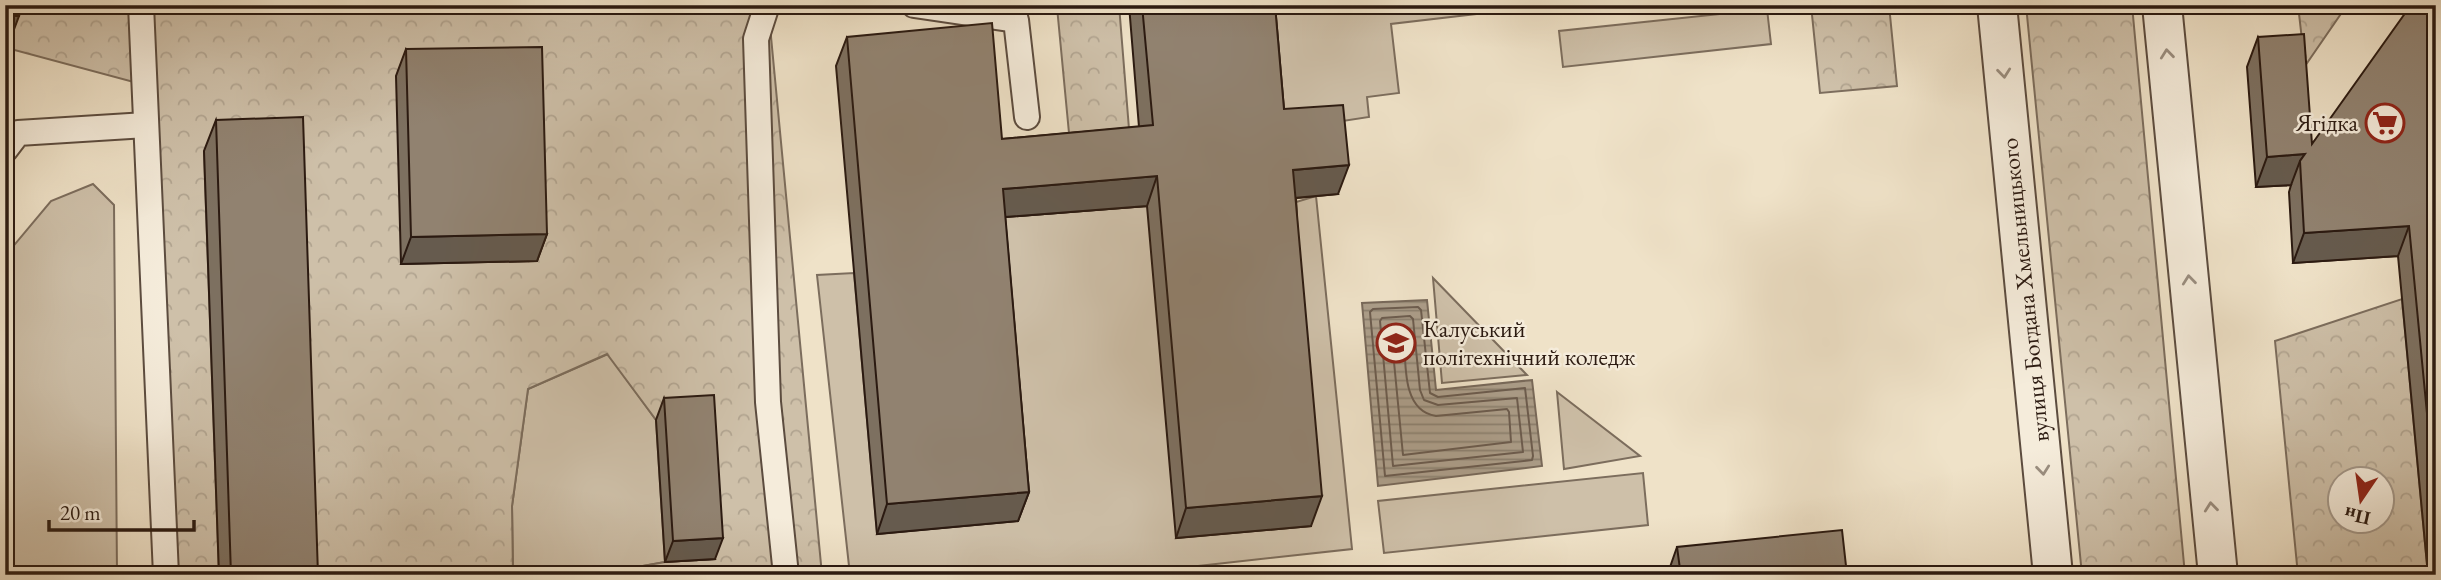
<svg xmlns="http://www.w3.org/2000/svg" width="2441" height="580" viewBox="0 0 2441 580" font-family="'EB Garamond',serif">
<defs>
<pattern id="forest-crowns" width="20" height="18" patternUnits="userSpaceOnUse" patternTransform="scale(1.75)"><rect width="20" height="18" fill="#cec0a9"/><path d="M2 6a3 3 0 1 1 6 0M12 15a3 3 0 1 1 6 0" fill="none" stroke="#b1a490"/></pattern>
<pattern id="water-rules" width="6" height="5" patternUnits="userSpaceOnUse" patternTransform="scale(1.75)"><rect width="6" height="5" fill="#ac9e8a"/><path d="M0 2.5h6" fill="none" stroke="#8c806f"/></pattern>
</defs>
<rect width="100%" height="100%" fill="#efe2c8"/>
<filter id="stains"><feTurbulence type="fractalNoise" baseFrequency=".00286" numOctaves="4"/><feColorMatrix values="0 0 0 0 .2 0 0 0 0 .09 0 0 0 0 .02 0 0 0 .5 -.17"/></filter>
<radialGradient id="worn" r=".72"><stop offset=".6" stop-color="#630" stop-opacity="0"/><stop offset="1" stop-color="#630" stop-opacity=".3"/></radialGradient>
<!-- grass -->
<g fill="#cec0a9" stroke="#7c6d5d" stroke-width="2">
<polygon points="1265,5 1553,5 1391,24 1399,93 1367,97 1369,117 1277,131"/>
<polygon points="1767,9 1771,44 1563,67 1559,31"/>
<polygon points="93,184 114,205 117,575 5,575 5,256 51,201"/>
<polygon points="1316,196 1352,549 1180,568 1085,575 850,575 817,275 854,273 877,533 992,218 1147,206 1283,206"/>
<polygon points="1433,278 1527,375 1442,383"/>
<polygon points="608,354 656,420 665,562 615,571 617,575 513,575 512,506 528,389"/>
<polygon points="1557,392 1640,456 1564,469"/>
<polygon points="1643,473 1648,525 1384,553 1378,501"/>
</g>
<!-- forest -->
<g fill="url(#forest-crowns)" stroke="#7c6d5d" stroke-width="2" fill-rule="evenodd">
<polygon points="6,5 768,5 822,575 617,575 615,571 665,562 715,559 656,420 607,354 528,389 512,506 513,575 306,575 204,152 219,575 166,575 145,85 7,48"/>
<polygon points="1054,5 1119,5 1129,129 1069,133 1057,7"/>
<polygon points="1811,5 1889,5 1897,86 1820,93"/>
<polygon points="2026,5 2132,5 2185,575 2082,575"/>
<polygon points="2298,5 2347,5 2305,66"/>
<path d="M2402,299L2428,575H2298L2275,341ZM2340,478H2382V520H2340Z"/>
</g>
<!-- water -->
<polygon fill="url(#water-rules)" stroke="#78695a" stroke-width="2" points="1427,300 1436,390 1532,380 1542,466 1378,486 1362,303"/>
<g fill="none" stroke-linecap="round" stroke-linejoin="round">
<!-- shore -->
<g stroke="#6c5c4e" stroke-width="2">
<polygon points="1418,307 1421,310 1430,393 1438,397 1525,388 1533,456 1532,460 1385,476 1370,312 1373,309"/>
<polygon points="1410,316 1413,319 1420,390 1424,400 1438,405 1517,398 1523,452 1393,466 1380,321 1382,318"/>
<path d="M1401,327L1404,331C1406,358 1400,411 1436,416L1507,409L1509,412L1511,442L1403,455L1391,331L1393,328Z"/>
</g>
<defs>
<g id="service">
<polyline points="141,5 166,575"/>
<polyline points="767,5 756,39 768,402 786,575"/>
<polyline points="914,5 1016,20 1027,117"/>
<polyline points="5,150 18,133 146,125"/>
</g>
<g id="tertiary">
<polyline points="1997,5 2053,575"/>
<polyline points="2162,5 2218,575"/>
</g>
</defs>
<!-- service casing -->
<use href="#service" stroke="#5c4c3f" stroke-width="28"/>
<!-- tertiary casing -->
<use href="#tertiary" stroke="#5c4c3f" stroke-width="42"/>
<!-- service -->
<use href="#service" stroke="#f5ecdb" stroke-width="24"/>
<!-- tertiary -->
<use href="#tertiary" stroke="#f5ecdb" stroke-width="38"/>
</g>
<!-- wall -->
<g fill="#7d7060" stroke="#2b1a11" stroke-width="2">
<polygon points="1129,5 1275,5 1284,109 1338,194 1296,198 1311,526 1176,538 1147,206 1005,217 1029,492 1018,521 877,534 836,66 847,37 1002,139 1139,127"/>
<polygon points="2436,5 2436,575 2428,575 2398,256 2293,263 2289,192 2291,185 2256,187 2247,67 2258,37 2312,144"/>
<polygon points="406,49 547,234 537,261 401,264 396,76"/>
<polygon points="216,120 318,575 219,575 204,151"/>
<polygon points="664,398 715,559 665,562 656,420"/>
<polygon points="1677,547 1847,575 1669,570"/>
</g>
<!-- shaded-wall -->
<g fill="#665b4e" stroke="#2b1a11" stroke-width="2">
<polygon points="5,16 19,16 7,48 5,48"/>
<polygon points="2305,154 2300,161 2291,185 2256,187 2267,157"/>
<polygon points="1349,165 1338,194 1283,199 1293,170"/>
<polygon points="1157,176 1147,206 992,218 1003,189"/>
<polygon points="2409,226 2398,256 2293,263 2304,233"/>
<polygon points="547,234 537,261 401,264 411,237"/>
<polygon points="1029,492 1018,521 877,534 887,504"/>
<polygon points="1322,496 1311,526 1176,538 1186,508"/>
<polygon points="723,538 715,559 665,562 673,541"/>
</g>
<!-- building -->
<g fill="#918270" stroke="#2b1a11" stroke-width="2">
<polygon points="5,5 18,5 19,16 5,16"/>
<polygon points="1142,5 1275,5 1284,109 1343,105 1349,165 1293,170 1322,496 1186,508 1157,176 1003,189 1029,492 887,504 847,37 992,23 1002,139 1153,125"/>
<polygon points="2411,5 2436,5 2436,507 2409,226 2304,233 2300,161 2305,154 2267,157 2258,37 2304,34 2312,144"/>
<polygon points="542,47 547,234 411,237 406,49"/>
<polygon points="303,117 318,575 231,575 216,120"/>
<polygon points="714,395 723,538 673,541 664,398"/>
<polygon points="1842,530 1847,575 1627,575 1680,569 1677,547"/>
</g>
<!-- one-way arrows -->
<defs><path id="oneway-chevron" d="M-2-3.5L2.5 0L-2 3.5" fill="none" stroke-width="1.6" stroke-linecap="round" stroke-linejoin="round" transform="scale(1.75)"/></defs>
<g stroke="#9a8e80">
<use href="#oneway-chevron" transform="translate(2167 54) rotate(-96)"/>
<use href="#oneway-chevron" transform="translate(2004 73) rotate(84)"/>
<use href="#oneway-chevron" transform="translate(2189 280) rotate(-96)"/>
<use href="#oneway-chevron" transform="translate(2043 470) rotate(84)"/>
<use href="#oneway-chevron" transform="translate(2211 507) rotate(-96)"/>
</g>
<!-- icons -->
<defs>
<symbol id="supermarket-ring" viewBox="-11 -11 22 22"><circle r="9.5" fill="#f5ecdb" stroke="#8f2418" stroke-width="1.5"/><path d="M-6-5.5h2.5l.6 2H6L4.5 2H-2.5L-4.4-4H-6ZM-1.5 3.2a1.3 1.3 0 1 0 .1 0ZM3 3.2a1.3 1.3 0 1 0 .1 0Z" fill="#8f2418"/></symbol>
<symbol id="university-ring" viewBox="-11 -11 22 22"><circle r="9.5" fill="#f5ecdb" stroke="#8f2418" stroke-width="1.5"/><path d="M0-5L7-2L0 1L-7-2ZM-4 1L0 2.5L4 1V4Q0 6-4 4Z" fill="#8f2418"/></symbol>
</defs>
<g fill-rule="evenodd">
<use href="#supermarket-ring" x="2363" y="101" width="44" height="44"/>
<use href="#university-ring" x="1374" y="321" width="44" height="44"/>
</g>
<g text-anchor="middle" stroke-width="5" stroke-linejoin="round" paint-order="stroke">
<!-- poi labels -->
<g font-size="24" fill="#2b1a11" stroke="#f5ecdb" text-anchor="end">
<text x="2358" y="131">Ягідка</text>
<text x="1423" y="337" text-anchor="start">Калуський<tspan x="1423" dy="28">політехнічний коледж</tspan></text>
</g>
<!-- street labels -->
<g font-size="24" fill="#2b1a11" stroke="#f5ecdb">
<text transform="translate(2025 290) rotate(-96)" y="8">вулиця Богдана Хмельницького</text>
</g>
</g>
<!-- margin -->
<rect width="2441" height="580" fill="none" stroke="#efe2c8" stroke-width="28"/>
<rect x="7" y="7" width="2427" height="566" fill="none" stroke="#2b1a11" stroke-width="3.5"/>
<rect x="14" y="14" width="2413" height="552" fill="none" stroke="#2b1a11" stroke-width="2"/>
<!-- north arrow -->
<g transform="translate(2361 500) rotate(193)"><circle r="33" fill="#f5ecdb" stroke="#a4988a" stroke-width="2"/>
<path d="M0-5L12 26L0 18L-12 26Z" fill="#8f2418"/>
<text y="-10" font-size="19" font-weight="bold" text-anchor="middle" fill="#2b1a11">Пн</text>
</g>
<!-- scale -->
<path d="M49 520v10h145v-10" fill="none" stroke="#2b1a11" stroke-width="3.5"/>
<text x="60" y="520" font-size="21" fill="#2b1a11" stroke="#f5ecdb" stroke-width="5" paint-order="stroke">20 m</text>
<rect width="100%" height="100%" filter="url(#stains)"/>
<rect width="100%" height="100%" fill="url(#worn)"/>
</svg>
